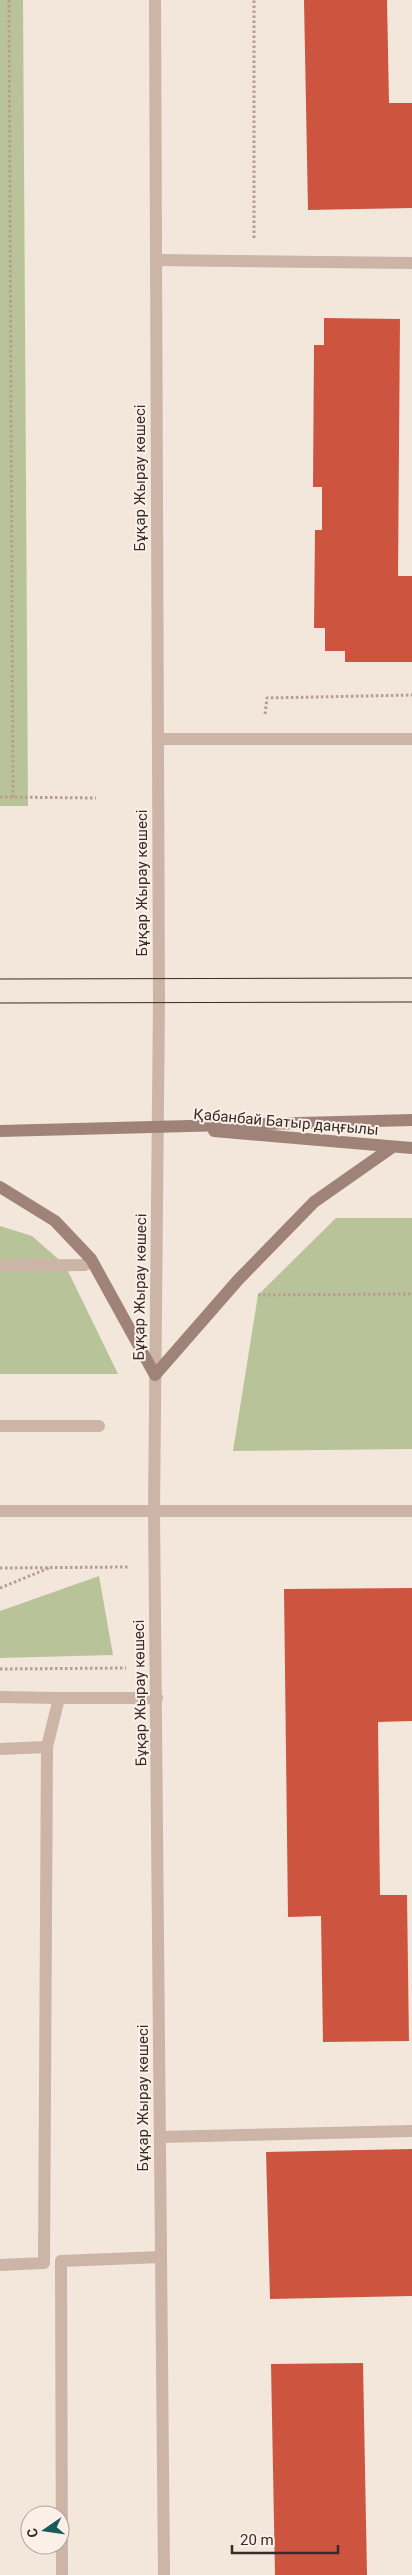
<svg xmlns="http://www.w3.org/2000/svg" width="412" height="2575" viewBox="0 0 412 2575" font-family="Roboto,sans-serif">
<rect width="100%" height="100%" fill="#f3e6db"/>
<!-- green -->
<g fill="#b9c39a">
<polygon points="0,0 23,0 28,806 0,806"/>
<polygon points="336,1218 412,1218 412,1449 233,1451 258,1295"/>
<polygon points="0,1226 32,1236 65,1265 118,1374 0,1374"/>
<polygon points="99,1576 113,1655 0,1658 0,1611"/>
</g>
<!-- building -->
<g fill="#cd5540">
<polygon points="304,0 387,0 389,103 412,103 412,208 308,210"/>
<polygon points="324,318 400,319 398,576 412,576 412,662 345,662 345,651 325,651 325,628 314,628 315,530 322,530 322,487 313,487 314,345 324,345"/>
<polygon points="412,1588 412,1721 378,1722 380,1895 407,1895 409,2041 323,2042 321,1916 288,1917 284,1589"/>
<polygon points="412,2149 412,2296 270,2299 266,2152"/>
<polygon points="363,2363 367,2575 275,2575 271,2364"/>
</g>
<g fill="none" stroke-linecap="round" stroke-linejoin="round">
<!-- path -->
<g stroke="#b89e90" stroke-width="3" stroke-dasharray="2.5 2.5" stroke-linecap="butt">
<polyline points="9,0 13,797"/>
<polyline points="254,238 254,0"/>
<polyline points="265,714 267,698 412,695"/>
<polyline points="0,797 96,798"/>
<polyline points="258,1295 412,1294"/>
<polyline points="0,1568 128,1567"/>
<polyline points="0,1588 49,1568"/>
<polyline points="0,1669 126,1668"/>
</g>
<!-- service -->
<g stroke="#ccb4a6" stroke-width="12">
<polyline points="156,260 412,263"/>
<polyline points="158,739 412,739"/>
<polyline points="0,1266 85,1265"/>
<polyline points="0,1426 99,1426"/>
<polyline points="0,1511 412,1511"/>
<polyline points="0,1697 59,1698"/>
<polyline points="0,1749 47,1747"/>
<polyline points="160,2137 412,2131"/>
<polyline points="0,2265 44,2263 47,1747 59,1698 157,1698"/>
<polyline points="62,2575 61,2261 161,2257"/>
</g>
<!-- tertiary -->
<polyline stroke="#ccb4a6" stroke-width="12" points="155,0 159,1001 154,1510 164,2575"/>
<!-- secondary -->
<g stroke="#a08378" stroke-width="12">
<polyline points="0,1131 412,1120"/>
<polyline points="214,1131 412,1148"/>
<polyline points="0,1187 55,1221 91,1259 155,1375 238,1280 314,1202 391,1148"/>
</g>
<!-- tram -->
<g stroke="#382b28" stroke-width="1">
<polyline points="0,979 412,978"/>
<polyline points="0,1003 412,1002"/>
</g>
</g>
<g text-anchor="middle" stroke-width="4" stroke-linejoin="round" paint-order="stroke">
<!-- street labels -->
<g font-size="15" fill="#382b28" stroke="#fbf0e8">
<text transform="translate(140 478) rotate(-90)" y="5">Бұқар Жырау көшесі</text>
<text transform="translate(142 883) rotate(-90)" y="5">Бұқар Жырау көшесі</text>
<text transform="translate(286 1122) rotate(5)" y="5">Қабанбай Батыр даңғылы</text>
<text transform="translate(140 1287) rotate(-89)" y="5">Бұқар Жырау көшесі</text>
<text transform="translate(140 1693) rotate(-91)" y="5">Бұқар Жырау көшесі</text>
<text transform="translate(143 2098) rotate(-90)" y="5">Бұқар Жырау көшесі</text>
</g>
</g>
<!-- north arrow -->
<g transform="translate(45 2530) rotate(257)"><circle r="24" fill="#fbf0e8" stroke="#ada19b"/>
<path d="M0-4L9 19L0 12L-9 19Z" fill="#1b5c5b"/>
<text y="-8" font-size="14" font-weight="bold" text-anchor="middle" fill="#382b28">С</text>
</g>
<!-- scale -->
<path d="M232 2545v8h106v-8" fill="none" stroke="#382b28" stroke-width="2.5"/>
<text x="240" y="2545" font-size="15" fill="#382b28" stroke="#fbf0e8" stroke-width="4" paint-order="stroke">20 m</text>
</svg>
